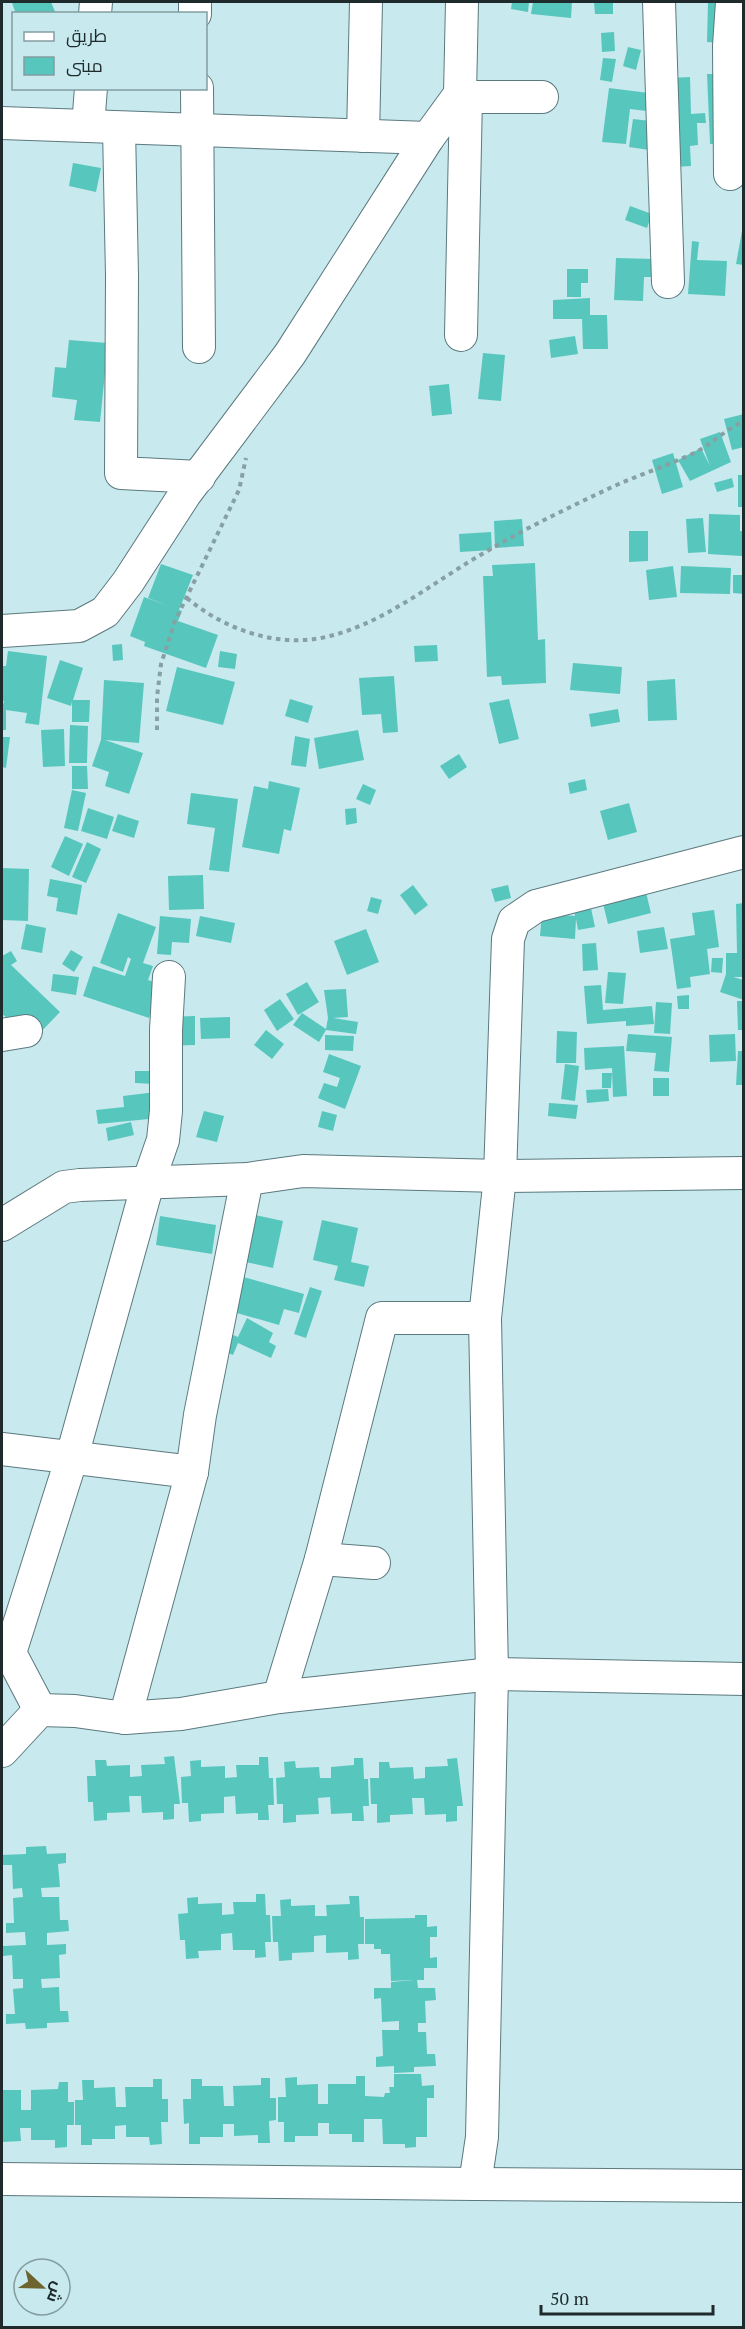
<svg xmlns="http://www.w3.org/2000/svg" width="745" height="2329" viewBox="0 0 745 2329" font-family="'PT Serif',Cairo,serif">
<rect width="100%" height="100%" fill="#c8e9ee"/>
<!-- building -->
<g fill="#57c7bd">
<polygon points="16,2 51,2 56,14 16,14 12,3"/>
<polygon points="512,2 529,2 528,12 511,9"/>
<polygon points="533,2 572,2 571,18 531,14"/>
<polygon points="594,2 613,2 613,14 595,14"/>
<polygon points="708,2 724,2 723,43 707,42"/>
<polygon points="614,32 615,51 602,52 601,33"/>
<polygon points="628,47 641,50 636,70 623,66"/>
<polygon points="603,58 616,59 612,82 600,80"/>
<polygon points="707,74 723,74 726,143 710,144"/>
<polygon points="690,77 691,114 705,113 706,123 697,123 698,145 690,146 691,166 674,167 670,78"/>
<polygon points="609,88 657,94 655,112 630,109 626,144 602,142"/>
<polygon points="633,119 660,122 656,151 629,147"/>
<polygon points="73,163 101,168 96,192 69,186"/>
<polygon points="630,206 652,214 647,228 625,220"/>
<polygon points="742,231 744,232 744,265 736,264"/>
<polygon points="692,241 699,242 697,260 727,261 725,296 688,294"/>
<polygon points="616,258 655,259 654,277 644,277 643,301 614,300"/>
<polygon points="567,269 588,269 588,283 581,283 581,297 567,297"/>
<polygon points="590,298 590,315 607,315 608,349 583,349 582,319 553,319 553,300"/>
<polygon points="575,336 578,354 551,358 549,340"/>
<polygon points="69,340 108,343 100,422 74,420 77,400 52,397 55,367 66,368"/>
<polygon points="483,353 505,355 501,401 478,399"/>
<polygon points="449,384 452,414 432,416 429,386"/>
<polygon points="744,414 744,447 732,450 724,419"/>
<polygon points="720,432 731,462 690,481 678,460 701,448 710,466 700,439"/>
<polygon points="673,453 683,487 662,494 652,460"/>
<rect x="738" y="475" width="6" height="32"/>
<polygon points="732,478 734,487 717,492 714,483"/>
<polygon points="709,514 740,515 740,531 743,531 742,556 708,554"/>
<polygon points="703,518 706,552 688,553 686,519"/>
<polygon points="522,519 524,546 495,548 494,521"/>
<polygon points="629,531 648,531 648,561 629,562"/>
<polygon points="491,532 492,550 460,552 459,534"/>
<polygon points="535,563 538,640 545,639 546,683 502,685 501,676 487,677 483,576 493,576 492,565"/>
<polygon points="161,564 193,575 179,610 182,611 178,621 218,635 206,668 144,646 145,642 130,636 144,597 169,606 148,598"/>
<polygon points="673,566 677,597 649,600 646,570"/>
<polygon points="681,566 731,568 730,594 680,593"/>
<polygon points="733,575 744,575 744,594 733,593"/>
<polygon points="122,644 123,660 113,661 112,645"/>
<polygon points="437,645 438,661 415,662 414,646"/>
<polygon points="8,651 47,656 39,725 25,723 27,713 6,710 6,730 2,730 2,708 4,701 2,701 2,666 6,666"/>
<polygon points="220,651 237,654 235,669 218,667"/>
<polygon points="60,660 83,668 73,700 90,700 89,722 72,722 72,702 71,706 47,698"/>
<polygon points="573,663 622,667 620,694 570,690"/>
<polygon points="177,667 235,682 223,725 166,711"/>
<polygon points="394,676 398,732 383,733 381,714 362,715 359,678"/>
<polygon points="675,679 677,720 648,721 647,681"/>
<polygon points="104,680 144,683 139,743 105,740 143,753 129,794 105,786 109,772 92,766 101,740"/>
<polygon points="290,699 313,706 308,723 285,716"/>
<polygon points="509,699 519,739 499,744 489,703"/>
<polygon points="618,709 620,722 591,727 589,714"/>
<polygon points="70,725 88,726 87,763 69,763"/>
<polygon points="64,729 65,766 43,767 41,730"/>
<polygon points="358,730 364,760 319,769 314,738"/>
<polygon points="295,736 310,739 306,767 291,765"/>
<polygon points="2,737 10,737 6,768 2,767"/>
<polygon points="459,754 467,767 449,779 440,766"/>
<polygon points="72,766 87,766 88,789 72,789"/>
<polygon points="585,779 587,790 570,794 568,783"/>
<polygon points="269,781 300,788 291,831 284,829 279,854 242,847 254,786 268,789"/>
<polygon points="363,784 376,790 370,805 356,799"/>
<polygon points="72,790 86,793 78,831 64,828"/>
<polygon points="191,793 238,799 229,872 209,870 215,828 187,824"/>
<polygon points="629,803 637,832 608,840 600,811"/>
<polygon points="88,808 114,817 107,839 81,831"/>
<polygon points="356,808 357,823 346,825 345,809"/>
<polygon points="118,814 139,821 134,838 112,831"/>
<polygon points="65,836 83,844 69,876 51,867"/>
<polygon points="87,842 101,849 86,883 72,877"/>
<polygon points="2,868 29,869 28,921 2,920"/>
<polygon points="203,875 204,909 169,910 168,876"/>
<polygon points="642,876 651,913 608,924 599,887"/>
<polygon points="50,879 82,885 77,915 56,911 58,898 47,896"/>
<polygon points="413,885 428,905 415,915 400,895"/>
<polygon points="508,885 511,898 495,902 491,889"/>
<polygon points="588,894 595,927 578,930 576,919 575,939 540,936 542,913 575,916 572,897"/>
<polygon points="371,897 382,900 378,914 367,911"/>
<polygon points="744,903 744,977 733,977 744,980 744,1000 720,992 726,974 726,953 737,953 736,904"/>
<polygon points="714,910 719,947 707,949 710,974 690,977 691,987 677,989 670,939 695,935 692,913"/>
<polygon points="118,913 156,927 143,963 153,966 148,980 160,984 149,1018 83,996 93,966 125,976 131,959 128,957 123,972 100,963"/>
<polygon points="160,916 191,919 189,943 172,942 171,955 157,954"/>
<polygon points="200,916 235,923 231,943 196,936"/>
<polygon points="26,924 46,928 42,953 21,949"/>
<polygon points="664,927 668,949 640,953 637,931"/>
<polygon points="366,929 379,962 347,975 334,941"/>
<polygon points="596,943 598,970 583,971 582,944"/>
<polygon points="71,950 83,957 74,972 62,964"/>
<polygon points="11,951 17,961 11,965 60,1012 34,1039 2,1014 2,956"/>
<polygon points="712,958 723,958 722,973 711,972"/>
<polygon points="608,972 626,973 623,1004 605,1003"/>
<polygon points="53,974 79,977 76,995 51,991"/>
<polygon points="307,982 319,1002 298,1015 286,994"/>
<polygon points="601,985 603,1010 652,1006 654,1024 626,1026 626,1021 587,1024 584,986"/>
<polygon points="346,989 348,1017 333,1018 358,1022 356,1034 326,1030 319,1042 293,1025 302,1013 326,1029 328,1018 324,990"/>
<polygon points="689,995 689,1009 678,1009 677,996"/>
<polygon points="280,999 294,1019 277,1031 264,1010"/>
<polygon points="737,1001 744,1001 744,1030 738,1030"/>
<polygon points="656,1002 672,1003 670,1034 654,1033"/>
<polygon points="195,1016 195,1045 165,1046 165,1017"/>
<polygon points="230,1017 230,1038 201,1039 200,1018"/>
<polygon points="266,1030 284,1044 272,1059 254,1045"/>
<polygon points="557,1031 577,1032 576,1063 556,1063"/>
<polygon points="628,1034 672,1037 669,1072 654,1071 656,1053 626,1051"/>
<polygon points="735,1034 736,1061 710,1062 709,1035"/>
<polygon points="325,1035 354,1036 353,1051 325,1050"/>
<polygon points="624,1046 627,1096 613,1097 612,1068 585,1070 584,1048"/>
<polygon points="738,1051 744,1051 744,1085 736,1085"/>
<polygon points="329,1054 361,1066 345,1109 318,1098 324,1083 337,1087 340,1078 323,1072"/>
<polygon points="565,1064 579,1066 575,1101 561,1099"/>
<polygon points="135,1071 154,1071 154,1084 135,1083"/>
<polygon points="602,1073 612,1073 611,1088 602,1088"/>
<rect x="653" y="1078" width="16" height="18"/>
<polygon points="608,1089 609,1101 587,1103 586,1090"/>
<polygon points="156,1092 159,1118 98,1124 96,1110 124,1107 123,1096"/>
<polygon points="549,1103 578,1105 576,1119 548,1116"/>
<polygon points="204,1111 224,1116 217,1142 196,1137"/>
<polygon points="322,1111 337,1115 333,1131 318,1127"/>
<polygon points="131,1122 134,1135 108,1141 106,1128"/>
<polygon points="251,1214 283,1221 273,1268 241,1261"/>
<polygon points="160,1216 216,1225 212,1254 156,1245"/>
<polygon points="322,1220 358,1228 351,1262 369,1266 364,1287 334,1280 338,1266 313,1260"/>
<polygon points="240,1276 304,1294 299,1313 284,1309 279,1325 230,1311"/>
<polygon points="310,1287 322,1291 306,1338 294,1334"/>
<polygon points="247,1318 273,1333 269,1342 276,1346 271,1358 238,1343 233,1355 219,1349 226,1332 238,1337"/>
<polygon points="174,1756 180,1804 174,1804 174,1819 163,1820 163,1812 142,1813 141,1796 129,1796 130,1812 107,1813 107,1820 94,1821 93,1802 88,1802 87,1776 96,1776 95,1760 106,1760 107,1766 130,1765 130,1777 142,1776 141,1765 165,1764 164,1757"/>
<polygon points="259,1757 268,1757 269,1778 273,1778 274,1805 268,1805 269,1820 258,1820 258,1813 236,1814 235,1796 224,1797 224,1813 201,1814 201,1821 189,1822 188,1803 182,1803 181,1777 191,1776 190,1761 201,1760 201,1767 225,1766 225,1778 237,1777 236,1765 259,1765"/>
<polygon points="354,1758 363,1758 364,1779 368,1779 369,1806 363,1806 364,1821 352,1821 352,1813 331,1814 330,1797 318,1798 319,1814 296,1815 296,1822 283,1823 283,1804 277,1804 276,1778 285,1777 284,1762 295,1761 296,1768 319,1767 320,1778 331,1778 331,1767 354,1765"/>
<polygon points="457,1758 463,1806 457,1806 457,1821 446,1822 446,1814 425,1815 424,1798 412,1798 413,1814 390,1815 390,1822 377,1823 377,1804 371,1804 370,1778 379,1778 379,1762 389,1762 390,1768 413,1767 414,1779 425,1778 425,1767 448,1766 447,1759"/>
<polygon points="46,1846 47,1854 66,1853 66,1863 58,1864 60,1887 41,1888 42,1897 59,1897 60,1920 68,1920 69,1931 47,1933 47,1945 66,1944 66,1954 59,1955 60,1978 41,1979 42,1988 59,1987 60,2011 68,2011 69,2022 47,2023 47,2028 26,2029 25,2023 6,2024 6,2014 15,2014 13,1989 23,1988 23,1979 13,1979 12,1955 3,1956 3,1946 26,1945 25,1932 6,1933 6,1923 14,1923 13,1898 23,1897 22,1888 13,1889 12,1865 3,1865 2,1855 26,1854 26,1847"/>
<polygon points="256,1894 265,1894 266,1915 270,1915 271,1942 265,1942 266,1957 255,1958 255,1950 233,1950 232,1933 221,1934 221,1950 198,1951 199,1958 186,1959 185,1940 180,1940 178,1914 188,1913 187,1898 198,1897 198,1904 222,1903 222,1915 234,1914 233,1902 256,1902"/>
<polygon points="349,1896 359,1896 360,1917 364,1917 364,1944 358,1944 359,1959 348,1960 348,1952 326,1953 326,1935 314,1936 314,1952 292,1953 292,1960 279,1961 278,1942 273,1942 272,1916 281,1916 280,1900 291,1899 291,1906 315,1905 315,1916 327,1916 326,1905 350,1904"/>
<polygon points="415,1915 427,1915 427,1927 437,1926 437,1937 430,1937 430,1958 437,1957 437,1968 424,1968 424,1980 417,1980 418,1988 435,1988 436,2000 425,2001 426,2023 418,2023 418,2032 426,2032 427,2054 435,2054 436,2066 414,2067 414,2072 394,2073 394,2066 376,2067 376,2057 383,2056 382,2030 399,2030 399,2021 382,2022 381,1998 374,1999 374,1988 391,1988 391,1982 414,1980 391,1981 390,1954 381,1954 381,1949 374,1949 374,1944 365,1944 365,1919 415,1918"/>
<polygon points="394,2074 421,2074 422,2086 434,2085 434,2098 427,2098 427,2137 416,2137 416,2147 405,2148 405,2144 383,2144 382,2119 364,2119 364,2142 352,2142 352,2134 329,2134 329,2123 318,2123 318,2136 295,2136 295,2142 284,2142 284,2122 278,2122 278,2097 286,2097 285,2078 297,2077 297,2085 318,2084 318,2104 328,2104 328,2084 356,2084 356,2076 365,2076 365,2096 384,2097 385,2093 390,2093 389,2087 394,2087"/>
<polygon points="261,2078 270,2078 270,2098 276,2098 276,2120 269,2121 270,2143 258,2143 258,2135 234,2136 234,2124 223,2124 223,2137 200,2137 200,2144 189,2144 189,2123 184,2124 183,2099 191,2099 191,2079 202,2079 202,2086 223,2086 224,2106 234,2106 233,2086 261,2085"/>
<polygon points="153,2079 162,2079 162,2099 168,2099 168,2122 161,2122 162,2144 150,2145 149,2137 126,2137 126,2125 115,2126 115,2139 92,2139 92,2145 81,2145 81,2125 75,2125 75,2100 83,2100 82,2080 94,2080 94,2088 115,2087 116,2107 126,2107 125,2087 153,2087"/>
<polygon points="59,2082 68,2082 68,2102 74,2102 74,2125 67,2125 67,2147 55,2148 55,2140 31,2140 31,2128 20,2128 21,2141 2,2142 2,2090 21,2090 21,2110 31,2110 31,2090 58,2089"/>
</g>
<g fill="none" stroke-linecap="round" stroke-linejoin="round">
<defs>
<g id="minor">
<polyline points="195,2 195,14"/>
<polyline points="659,2 668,282"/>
<polyline points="95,14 96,2"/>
<polyline points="197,88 199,347"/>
<polyline points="460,94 466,97 461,335"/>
<polyline points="466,97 542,97"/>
<polyline points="2,123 428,138"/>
<polyline points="88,126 91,88"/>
<polyline points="119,128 122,276 121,473 199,477"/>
<polyline points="363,136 366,2"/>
<polyline points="730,174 729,46 732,2"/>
<polyline points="2,631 79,626 105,612 128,582 185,494 290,354 428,138 460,94 462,2"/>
<polyline points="2,1035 26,1031"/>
<polyline points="2,1225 64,1187 80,1185 247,1179 303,1171 500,1176 508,939 514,921 536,906 744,852"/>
<polyline points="2,1449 192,1472"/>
<polyline points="321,1559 374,1563"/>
<polyline points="279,1697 321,1559 382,1318 485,1318"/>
<polyline points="40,1710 10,1653 71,1460 148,1183 163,1140 166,1111 166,1030 169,977"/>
<polyline points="125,1718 192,1472 200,1415 247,1179"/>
<polyline points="2,1751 40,1710 75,1711 125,1718 181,1714 279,1697 492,1674 744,1679"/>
<polyline points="2,2179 475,2184 482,2137 492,1674 485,1318 500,1176 744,1173"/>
<polyline points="475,2184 744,2186"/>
</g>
</defs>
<!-- minor casing -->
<use href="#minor" stroke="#5b797e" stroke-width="34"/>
<!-- path -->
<g stroke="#87a0a4" stroke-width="4" stroke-dasharray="4.5 4.5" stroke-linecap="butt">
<path d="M187,598C222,628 274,647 321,638C383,626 435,580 489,550C528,527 570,507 610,488C638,475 667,466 694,453C712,444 726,429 744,421"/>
<polyline points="157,730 157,697 161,664 175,621 239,490 246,458"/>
</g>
<!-- minor -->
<use href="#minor" stroke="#fff" stroke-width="32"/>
</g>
<!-- border -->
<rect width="745" height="2329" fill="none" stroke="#1e2a2c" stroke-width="6"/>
<!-- legend -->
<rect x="12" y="12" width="195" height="78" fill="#c8e9ee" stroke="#849da0" stroke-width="1.5"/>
<rect x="24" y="32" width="30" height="9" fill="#ffffff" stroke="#849da0" stroke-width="1.5"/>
<text x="66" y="42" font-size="18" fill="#1e2a2c">طريق</text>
<rect x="24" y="57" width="30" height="18" fill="#57c7bd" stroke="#849da0" stroke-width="1.5"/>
<text x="66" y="72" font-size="18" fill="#1e2a2c">مبنى</text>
<!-- north arrow -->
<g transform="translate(42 2287) rotate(112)"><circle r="28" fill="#c8e9ee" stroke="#849da0" stroke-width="1.5"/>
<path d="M0-4.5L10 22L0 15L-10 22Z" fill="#6e6430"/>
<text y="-9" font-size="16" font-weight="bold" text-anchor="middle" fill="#1e2a2c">ش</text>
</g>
<!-- scale -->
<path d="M541 2305v9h172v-9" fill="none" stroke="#1e2a2c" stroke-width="3"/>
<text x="550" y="2305" font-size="18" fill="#1e2a2c" stroke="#c8e9ee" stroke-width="4.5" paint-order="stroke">50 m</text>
</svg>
